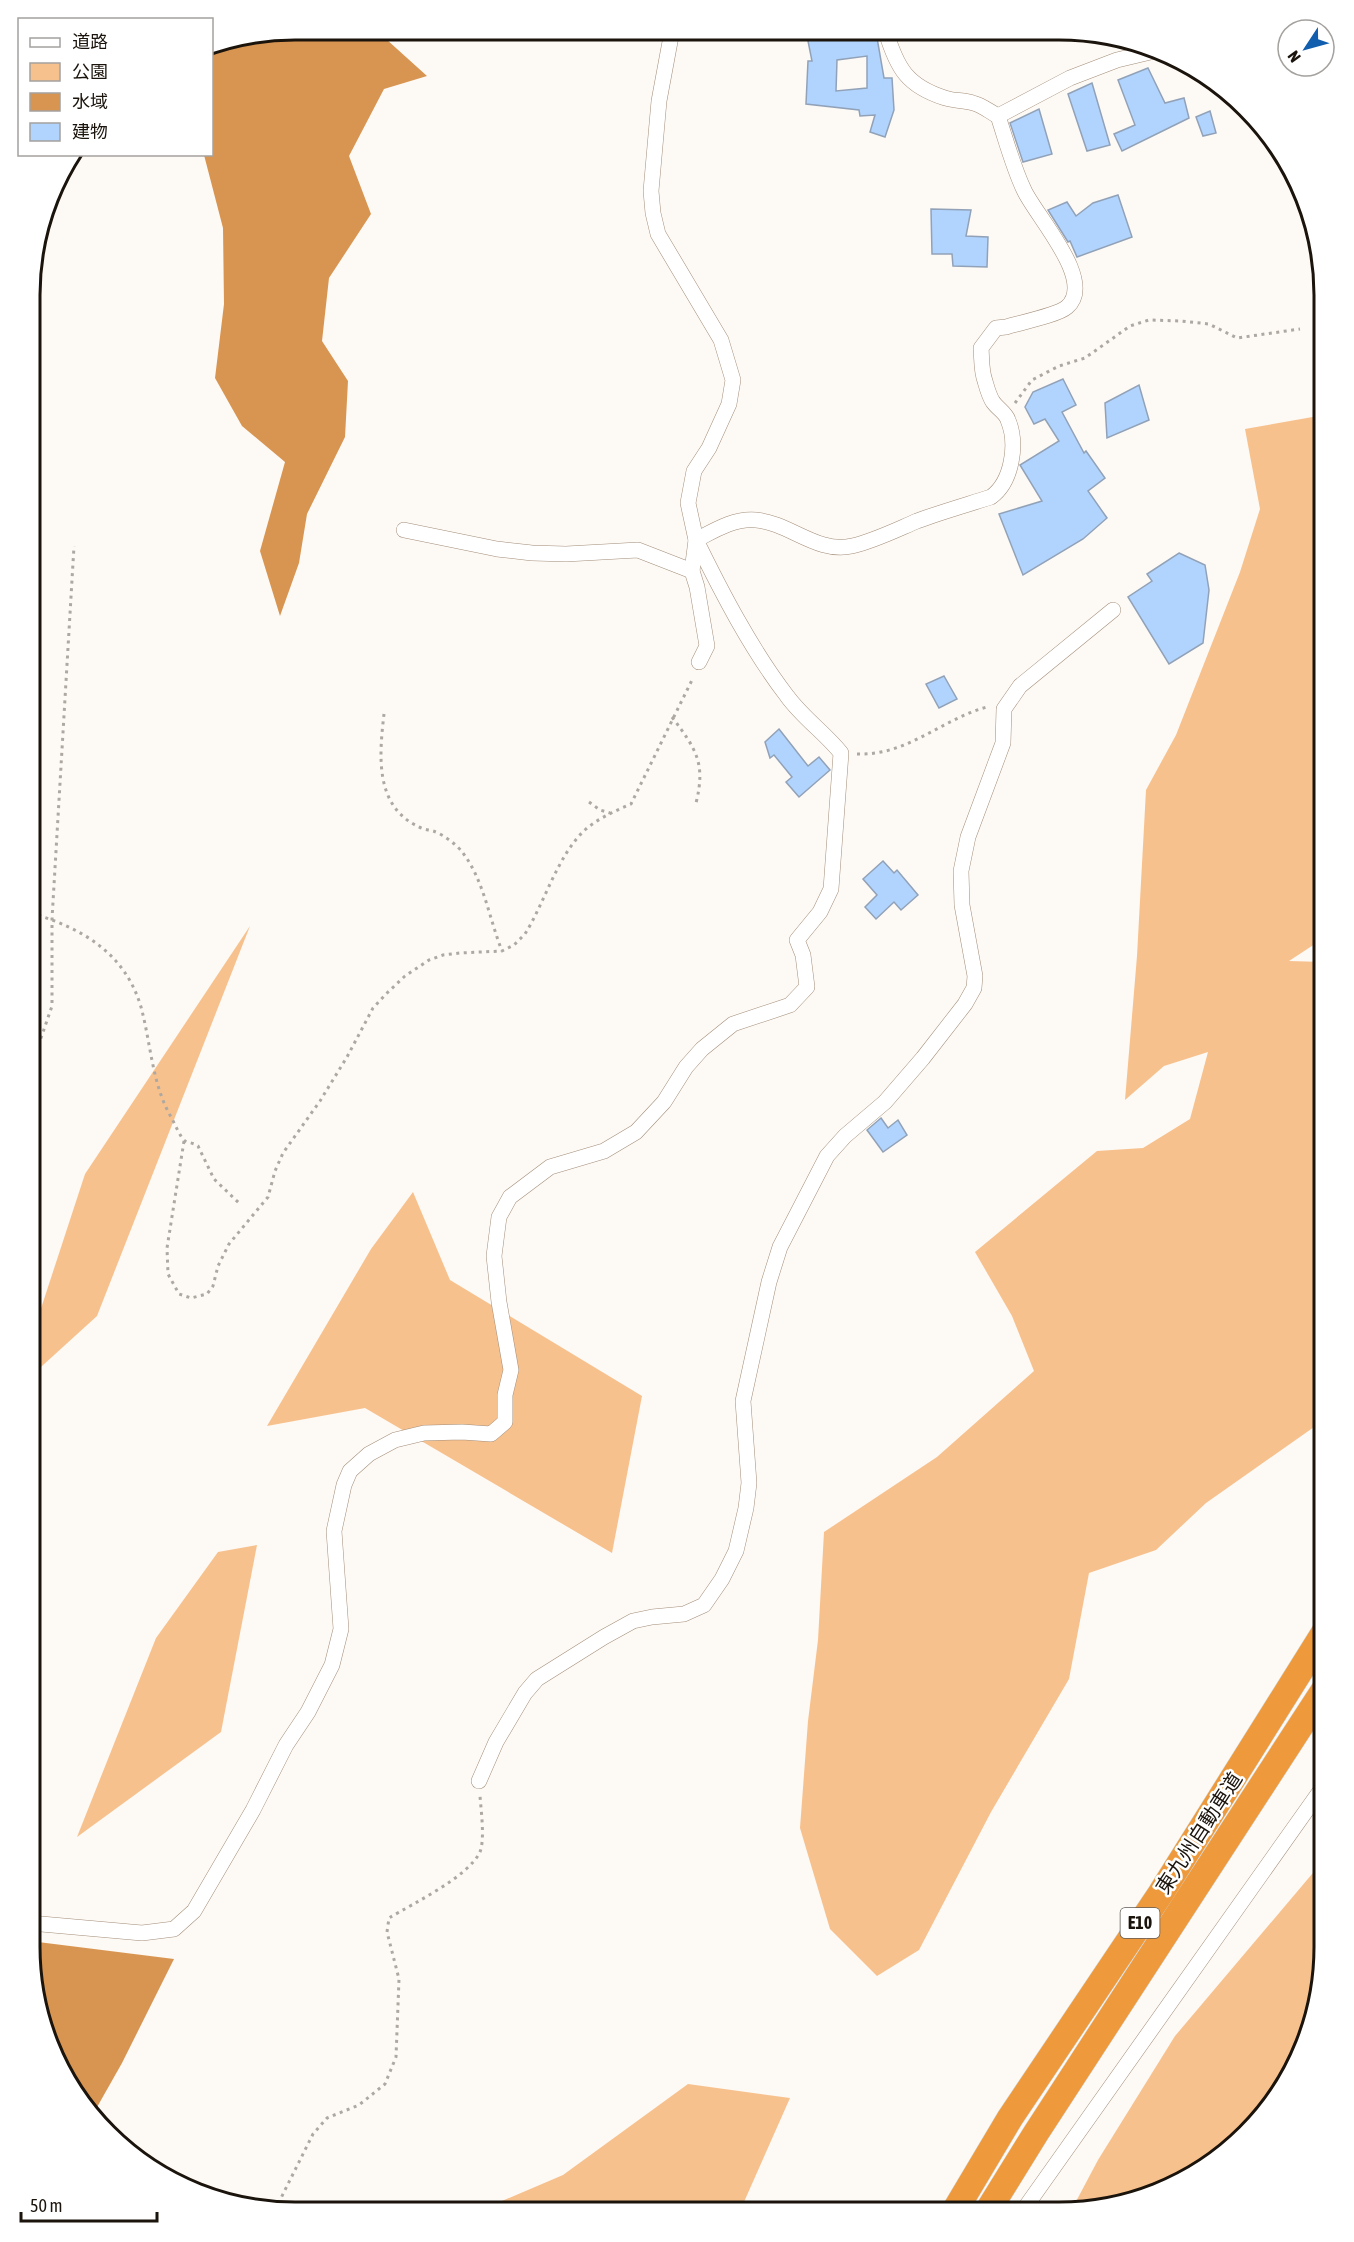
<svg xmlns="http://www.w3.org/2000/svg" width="1354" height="2242" viewBox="0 0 1354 2242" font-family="'Asap Condensed','Noto Sans JP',sans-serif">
<rect width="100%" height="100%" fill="#fdf9f4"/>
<!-- green -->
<g fill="#f7c18e">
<polygon points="1324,415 1324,938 1289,961 1324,962 1324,1420 1206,1503 1156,1550 1089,1573 1069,1679 991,1812 919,1950 877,1976 830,1929 800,1828 808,1721 818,1640 824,1532 937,1457 1034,1371 1012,1316 975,1252 1097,1151 1143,1148 1190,1119 1208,1052 1164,1066 1125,1100 1137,956 1146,790 1176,735 1240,572 1260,509 1245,429"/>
<polygon points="250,926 97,1316 31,1376 31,1339 85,1174"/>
<polygon points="413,1192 450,1280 642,1396 612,1553 365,1408 267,1426 371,1249"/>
<polygon points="257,1545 221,1732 77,1837 156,1638 218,1552"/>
<polygon points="1323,1861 1323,1965 1304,2048 1269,2108 1220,2157 1160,2192 1072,2209 1098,2160 1175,2036"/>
<polygon points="688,2084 790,2098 740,2211 481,2210 563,2175"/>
</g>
<!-- water -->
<g fill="#d89551">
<polygon points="295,30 376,30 427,76 384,89 349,156 371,214 329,278 322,341 348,381 345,437 307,514 299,563 280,616 260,551 285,462 242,426 215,378 224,304 223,228 204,155 212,154 212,47"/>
<polygon points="30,1941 174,1959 122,2063 92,2116 85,2108 50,2048"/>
</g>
<!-- building -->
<g fill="#b1d4fe" stroke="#91a2b8" stroke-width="1.5" fill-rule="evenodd">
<path d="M806,31L843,32L844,35L867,34V32H876L884,78H892L894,110L885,137L870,132L875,115L860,116L859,110L806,104L808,61H812ZM867,56V88L836,91L837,60Z"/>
<polygon points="1148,68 1165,103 1184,98 1189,118 1122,151 1114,134 1135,125 1118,80"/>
<polygon points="1092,83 1110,145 1087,151 1068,94"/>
<polygon points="1039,109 1052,154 1023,162 1010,123"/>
<polygon points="1210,111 1216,133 1203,136 1196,117"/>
<polygon points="1118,195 1132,237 1077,257 1070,241 1068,242 1048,210 1067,202 1076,216 1093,203"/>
<polygon points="931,209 971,210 966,236 988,237 987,267 953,266 952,254 932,254"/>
<polygon points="1063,379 1076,405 1062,412 1084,453 1086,451 1105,478 1088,491 1107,518 1083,539 1023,575 999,514 1042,501 1020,465 1059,441 1045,419 1034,424 1025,407 1033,392"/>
<polygon points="1139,385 1149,420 1107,438 1105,403"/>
<polygon points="1179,553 1205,565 1209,590 1203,643 1169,664 1128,597 1152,581 1147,574"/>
<polygon points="944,676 957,699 939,708 926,684"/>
<polygon points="779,729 808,766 819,757 830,770 799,797 786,782 792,777 774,755 770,758 765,742"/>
<polygon points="883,861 894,873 897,870 918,895 901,910 894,902 876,919 865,907 877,895 863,879"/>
<polygon points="881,1118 888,1128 898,1120 907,1135 883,1152 867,1130"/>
</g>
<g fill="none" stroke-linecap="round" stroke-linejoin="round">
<defs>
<g id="minor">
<polyline points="672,31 659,101 651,191 653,213 658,234 721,340 733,380 729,404 709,448 694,471 688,503 696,540 692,571 697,587 707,646 699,662"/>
<polyline points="998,116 1070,78 1117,60 1159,50"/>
<polyline points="404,530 497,549 532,553 566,554 638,550 692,571"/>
<polyline points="479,1781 496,1742 525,1693 537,1679 604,1637 633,1621 652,1617 684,1614 704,1605 722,1579 736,1551 746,1508 749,1483 743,1401 769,1282 780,1247 827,1156 845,1136 885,1102 923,1058 965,1004 974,988 975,976 962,905 961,871 968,837 1003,743 1004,709 1020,686 1113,610"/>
<path d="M30,1923L142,1933L174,1929L194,1911L253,1810L286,1745L308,1712L332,1665L341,1629L334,1531L344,1485L350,1471L369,1454L395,1440L424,1433L462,1432L491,1434L505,1422V1395L511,1370L499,1302L494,1256L499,1217L510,1197L550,1167L604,1151L636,1132L664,1102L686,1067L702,1049L733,1024L790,1005L807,987L803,955L797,940L820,912L831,889L841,753C825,733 803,718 787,696C751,649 722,593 696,540C715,530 734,518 756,520C790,523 817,554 852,546C874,541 896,530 917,521C941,512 966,505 991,497C1012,482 1018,444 1008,420C1006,413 998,409 993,402C989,396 987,388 985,381C981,370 982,359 981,348L996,328L1006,327C1019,323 1058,315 1067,307C1097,281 1035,215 1024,190C1013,167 1006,140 998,116C990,112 982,105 973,103C964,100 954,101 945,98C907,86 897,68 886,32"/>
<polyline points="1022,2212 1323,1787"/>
</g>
<g id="motorway">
<polyline points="954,2212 1010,2118 1161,1893 1324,1633"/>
<polyline points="987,2212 1036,2133 1324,1690"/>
</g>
</defs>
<!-- minor casing -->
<use href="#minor" stroke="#a38e7a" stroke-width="16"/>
<!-- motorway casing -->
<use href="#motorway" stroke="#d6d5d3" stroke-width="27"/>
<!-- path -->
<g stroke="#ada8a2" stroke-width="3" stroke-dasharray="3 4.5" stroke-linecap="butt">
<polyline points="1015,403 1032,380 1059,366 1085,358 1130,326 1149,320 1181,321 1209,324 1237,338 1300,329"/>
<path d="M384,714C379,757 374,810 424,829C427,830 430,830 433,831C443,834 457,845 463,853C484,881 489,918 502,951"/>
<path d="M672,717C696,749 706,763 696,803"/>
<path d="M857,754C907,756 942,719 987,707"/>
<polyline points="589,802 600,810 610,813"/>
<path d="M31,913C82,928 125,953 141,1007C151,1044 152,1084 171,1117C175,1124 180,1137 185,1141C189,1143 194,1143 198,1146L214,1179L240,1204"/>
<polyline points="31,1067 52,1006 52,919 74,546"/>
<path d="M184,1141L167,1248L168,1274L179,1294L191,1298L207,1294L213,1286L218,1266L229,1244L268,1197L275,1171L283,1153L320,1101L347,1057L373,1008L386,994L405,976L429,960L443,955L460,953L502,951L514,945L525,934C545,902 558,854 586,829C599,818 615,811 631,804L693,678"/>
<path d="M275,2210L313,2134L327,2118L359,2105L385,2084L396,2057L399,1979L387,1932L389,1918C414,1903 468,1877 480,1852C485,1839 481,1810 480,1796"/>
</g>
<!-- minor -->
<use href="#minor" stroke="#fff" stroke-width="15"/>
<!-- motorway -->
<use href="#motorway" stroke="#ee9a3c" stroke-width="26"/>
</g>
<g text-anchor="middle" stroke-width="5" stroke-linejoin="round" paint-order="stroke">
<!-- shield labels -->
<rect fill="#fff" stroke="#5f5a55" stroke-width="1.5" x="1120.5" y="1908" width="39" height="30" rx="4.5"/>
<g font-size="18" font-weight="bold" fill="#1b140c">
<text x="1140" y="1929">E10</text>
</g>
<!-- street labels -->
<g font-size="20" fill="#1b140c" stroke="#fff">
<text transform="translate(1199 1833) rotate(-57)" y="7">東九州自動車道</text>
</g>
</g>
<!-- crop -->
<path d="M0 0H1354V2242H0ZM295 40H1059A255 255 0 0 1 1314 295V1947A255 255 0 0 1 1059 2202H295A255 255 0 0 1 40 1947V295A255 255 0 0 1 295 40Z" fill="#fff" fill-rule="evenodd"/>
<path fill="none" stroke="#1b140c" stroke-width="3" d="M295 40H1059A255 255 0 0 1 1314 295V1947A255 255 0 0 1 1059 2202H295A255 255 0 0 1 40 1947V295A255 255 0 0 1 295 40Z"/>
<!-- legend -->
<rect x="18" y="18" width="195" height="138" fill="#ffffff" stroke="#a4a19e" stroke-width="1.5"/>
<rect x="30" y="38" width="30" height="9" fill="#ffffff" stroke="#a4a19e" stroke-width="1.5"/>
<text x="72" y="48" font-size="18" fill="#1b140c">道路</text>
<rect x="30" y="63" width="30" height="18" fill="#f7c18e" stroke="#a4a19e" stroke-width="1.5"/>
<text x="72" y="78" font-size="18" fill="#1b140c">公園</text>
<rect x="30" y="93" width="30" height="18" fill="#d89551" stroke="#a4a19e" stroke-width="1.5"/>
<text x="72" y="108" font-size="18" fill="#1b140c">水域</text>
<rect x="30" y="123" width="30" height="18" fill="#b1d4fe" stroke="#a4a19e" stroke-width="1.5"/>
<text x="72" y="138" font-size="18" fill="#1b140c">建物</text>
<!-- north arrow -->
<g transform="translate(1306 48) rotate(234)"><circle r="28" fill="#ffffff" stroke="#a4a19e" stroke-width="1.5"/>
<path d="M0-4.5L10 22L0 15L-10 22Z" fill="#105ead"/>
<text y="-9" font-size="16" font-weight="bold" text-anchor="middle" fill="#1b140c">N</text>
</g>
<!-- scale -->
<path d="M21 2212v9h136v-9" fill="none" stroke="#1b140c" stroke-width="3"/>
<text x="30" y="2212" font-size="18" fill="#1b140c" stroke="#ffffff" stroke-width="4.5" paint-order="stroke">50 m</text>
</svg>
